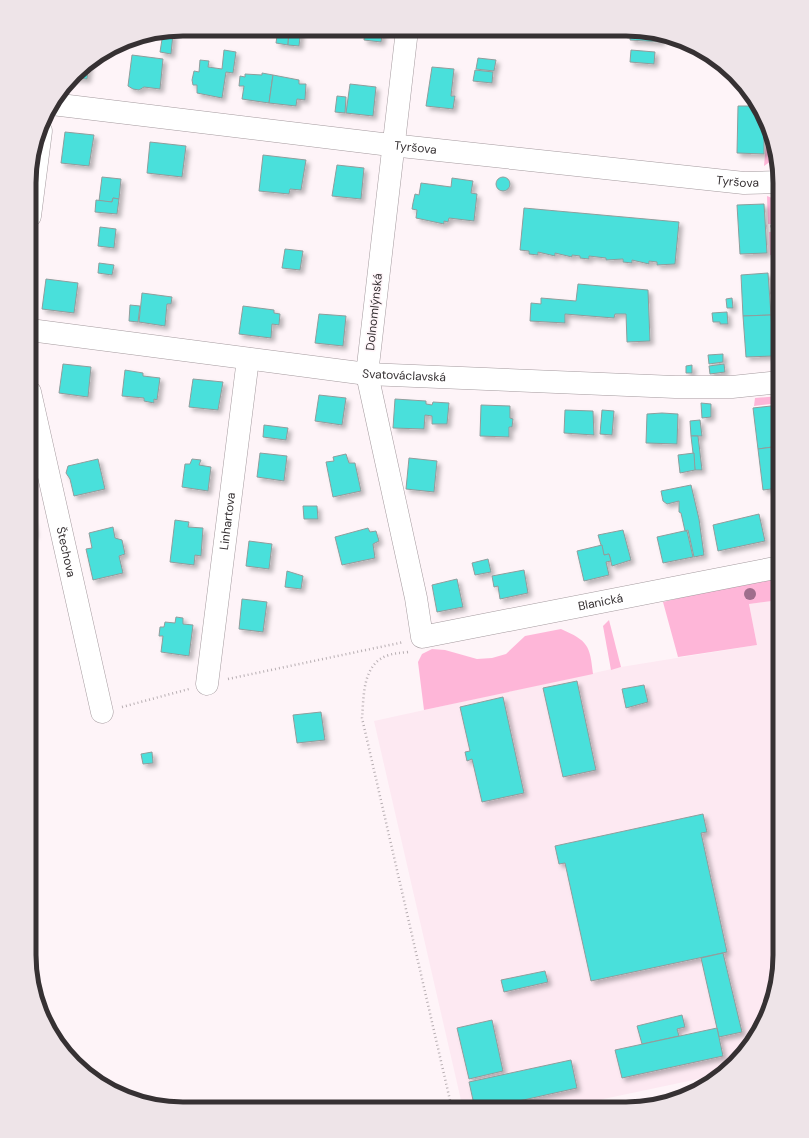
<svg xmlns="http://www.w3.org/2000/svg" width="809" height="1138" viewBox="0 0 809 1138" font-family="'DM Sans',sans-serif">
<defs>
<filter id="shadow"><feDropShadow dx="3.5" dy="3.5" stdDeviation="2" flood-color="#0004"/></filter>
</defs>
<rect width="100%" height="100%" fill="#fef4f8"/>
<!-- built -->
<polygon fill="#fde9f2" points="780,600 780,965 772,1004 754,1041 727,1071 722,1074 556,1109 463,1109 374,721 621,667 757,645 749,604"/>
<!-- green -->
<g fill="#feb6d8">
<polygon points="767,132 774,159 764,166"/>
<polygon points="767,196 777,200 780,225 768,224"/>
<polygon points="780,231 780,255 770,255 769,232"/>
<polygon points="780,264 780,288 773,288 772,265"/>
<polygon points="780,297 780,327 775,327 772,298"/>
<polygon points="780,336 780,366 775,368 775,337"/>
<polygon points="780,396 780,403 754,406 755,398"/>
<polygon points="780,507 780,543 778,543 772,508"/>
<polygon points="780,577 780,600 749,604 757,645 678,657 663,602 743,582"/>
<polygon points="609,620 621,667 611,670 603,626"/>
<path d="M561,629C588,641 590,645 593,674L424,710L418,662L422,654L432,649L445,650L477,659L492,658L506,654L525,636Z"/>
</g>
<!-- building -->
<g fill="#48e0db" stroke="#909d9c" filter="url(#shadow)">
<polygon points="278,29 289,29 288,45 276,43"/>
<polygon points="289,29 301,29 299,46 288,45"/>
<polygon points="365,30 383,30 381,42 364,40"/>
<polygon points="631,30 646,30 661,34 661,42 630,40"/>
<polygon points="163,33 173,34 171,54 160,52"/>
<polygon points="224,50 236,52 233,73 226,72 222,98 197,93 197,85 193,85 192,80 194,71 199,72 200,60 209,61 208,67 222,69"/>
<polygon points="631,50 655,52 654,64 630,62"/>
<polygon points="132,55 163,59 160,89 144,87 139,90 133,89 128,86"/>
<polygon points="478,58 496,60 494,71 476,69"/>
<polygon points="89,63 87,79 73,78 82,67"/>
<polygon points="432,67 454,69 451,96 455,96 453,109 426,106"/>
<polygon points="475,70 493,72 492,83 473,81"/>
<polygon points="262,73 273,75 269,103 242,99 244,86 239,86 240,76 245,77 245,74 262,75"/>
<polygon points="273,75 299,80 299,84 306,84 305,100 297,99 296,106 269,103"/>
<polygon points="350,84 376,87 373,116 346,113"/>
<polygon points="337,96 346,97 345,113 335,112"/>
<polygon points="738,106 757,106 764,115 764,154 737,153"/>
<polygon points="65,132 94,135 89,166 61,163"/>
<polygon points="150,142 186,146 182,177 147,173"/>
<polygon points="263,155 306,160 301,190 290,189 289,194 259,191"/>
<polygon points="337,165 364,168 361,199 332,196"/>
<circle cx="503" cy="184" r="7"/>
<polygon points="102,177 121,179 119,199 113,198 112,202 99,201"/>
<polygon points="452,178 473,181 471,193 477,194 474,221 449,218 448,222 444,221 444,224 416,218 417,210 412,209 413,203 415,194 419,195 421,183 451,187"/>
<polygon points="113,198 119,199 117,214 95,212 96,200 112,202"/>
<polygon points="764,204 767,253 740,254 737,205"/>
<polygon points="524,208 679,222 675,264 657,265 657,262 649,261 649,264 632,260 632,263 623,262 623,259 606,260 606,258 589,256 589,259 580,258 580,256 572,255 572,257 555,253 555,256 538,252 538,255 529,254 529,251 520,250"/>
<polygon points="100,227 116,229 114,248 98,246"/>
<polygon points="285,249 303,251 300,270 282,268"/>
<polygon points="99,263 114,265 112,275 98,273"/>
<polygon points="768,273 771,315 743,316 741,275"/>
<polygon points="46,279 78,283 74,313 42,309"/>
<polygon points="578,284 648,290 650,341 627,342 626,314 615,314 614,318 565,314 565,323 530,321 531,303 541,304 541,298 576,301"/>
<polygon points="142,293 172,297 171,304 167,304 165,326 139,322"/>
<polygon points="732,298 733,308 727,308 726,299"/>
<polygon points="130,305 140,306 138,322 129,321"/>
<polygon points="243,306 274,310 274,313 280,314 279,325 272,324 271,338 239,334"/>
<polygon points="727,312 728,324 720,324 720,322 713,322 712,313"/>
<polygon points="319,314 346,316 343,346 315,343"/>
<polygon points="771,315 774,356 746,357 743,316"/>
<polygon points="723,354 723,362 709,364 708,355"/>
<polygon points="63,364 91,367 88,397 59,393"/>
<polygon points="724,364 725,372 710,374 709,366"/>
<polygon points="692,365 692,373 686,373 686,366"/>
<polygon points="125,370 143,373 143,376 160,378 157,400 154,399 154,403 144,401 144,398 122,396"/>
<polygon points="193,379 223,382 218,410 189,407"/>
<polygon points="319,395 346,398 342,425 315,421"/>
<polygon points="395,399 426,401 426,404 432,405 433,402 449,403 447,424 432,424 432,416 425,415 424,429 393,428"/>
<polygon points="701,403 711,404 711,417 702,418"/>
<polygon points="481,405 510,406 510,418 513,419 512,427 509,427 509,437 480,436"/>
<polygon points="780,405 780,446 758,449 753,408"/>
<polygon points="565,410 593,411 594,435 564,433"/>
<polygon points="602,410 614,411 612,435 600,434"/>
<polygon points="662,413 678,414 677,444 646,443 647,414"/>
<polygon points="700,420 702,436 691,436 690,421"/>
<polygon points="264,425 288,428 286,440 263,437"/>
<polygon points="691,436 698,436 702,470 695,470"/>
<polygon points="780,446 780,488 763,490 758,449"/>
<polygon points="260,453 287,456 284,481 257,477"/>
<polygon points="694,453 695,470 680,473 678,455"/>
<polygon points="346,454 349,463 355,463 361,491 333,497 326,462 334,461 333,457"/>
<polygon points="409,458 437,461 434,492 406,489"/>
<polygon points="98,459 105,489 74,496 70,479 66,473 68,466"/>
<polygon points="192,459 201,460 199,465 211,467 208,491 182,487 185,464 190,464"/>
<polygon points="691,485 699,519 704,555 694,557 688,530 685,531 681,513 679,512 679,501 667,504 663,501 661,491"/>
<polygon points="303,506 317,506 318,519 304,519"/>
<polygon points="759,514 765,541 718,551 713,525"/>
<polygon points="30,517 31,521 32,521 34,534 30,535"/>
<polygon points="175,520 189,522 188,527 203,528 201,556 195,555 194,565 170,562"/>
<polygon points="113,527 115,538 122,540 125,554 119,556 123,573 93,580 86,549 92,548 89,533"/>
<polygon points="368,528 370,532 376,531 379,541 373,544 375,558 342,565 335,537"/>
<polygon points="623,530 631,560 612,566 609,554 604,555 598,535"/>
<polygon points="684,531 687,531 693,557 663,563 657,537"/>
<polygon points="249,541 272,544 269,569 246,566"/>
<polygon points="602,545 604,555 609,554 611,561 606,562 609,575 584,581 577,551"/>
<polygon points="488,559 491,572 475,575 472,563"/>
<polygon points="524,570 528,593 500,599 498,586 494,587 492,576"/>
<polygon points="287,571 303,576 301,589 285,587"/>
<polygon points="457,579 463,607 437,612 432,585"/>
<polygon points="242,599 267,602 263,632 239,629"/>
<polygon points="780,603 780,637 774,604"/>
<polygon points="176,617 183,618 183,624 193,625 189,656 161,652 163,636 159,636 160,627 164,627 165,622 175,623"/>
<polygon points="577,681 596,770 563,777 543,688"/>
<polygon points="644,685 648,702 626,708 622,689"/>
<polygon points="503,697 524,793 482,802 472,759 467,761 465,752 470,751 460,707"/>
<polygon points="321,712 325,740 297,743 293,715"/>
<polygon points="152,752 153,763 143,764 141,754"/>
<polygon points="703,814 707,832 701,833 727,952 591,981 565,863 559,864 555,846"/>
<polygon points="723,953 742,1032 719,1037 701,958"/>
<polygon points="545,971 548,982 504,992 501,980"/>
<polygon points="682,1015 685,1027 677,1029 679,1036 642,1044 637,1026"/>
<polygon points="492,1020 503,1071 469,1079 457,1028"/>
<polygon points="717,1028 723,1056 622,1078 615,1050"/>
<polygon points="571,1060 577,1088 483,1109 475,1109 469,1082"/>
</g>
<g fill="none" stroke-linecap="round" stroke-linejoin="round">
<defs>
<g id="minor">
<path id="s1" d="M407,30L367,374L416,598L422,637L780,567"/>
<path id="s2" d="M52,104L382,144L744,183L780,182"/>
<polyline points="30,216 41,131"/>
<path id="s3" d="M30,330L367,374L675,387H732L780,382"/>
<path id="s4" d="M30,392L102,712"/>
<path id="s5" d="M207,684L248,359"/>
</g>
</defs>
<!-- minor casing -->
<use href="#minor" stroke="#a49a9e" stroke-width="23"/>
<!-- path -->
<g stroke="#b7aeb2" stroke-width="2.5" stroke-dasharray="1 3" stroke-linecap="butt">
<polyline points="765,127 767,128"/>
<polyline points="766,226 780,227"/>
<polyline points="770,293 780,292"/>
<polyline points="772,334 780,333"/>
<polyline points="773,501 780,500"/>
<path d="M408,652C401,653 395,653 389,655C362,663 364,696 362,718L452,1109"/>
<polyline points="228,679 404,642"/>
<polyline points="122,707 189,689"/>
</g>
<!-- minor -->
<use href="#minor" stroke="#fff" stroke-width="22"/>
</g>
<!-- trees -->
<circle fill="#9f6e8c" cx="750" cy="594" r="6"/>
<g text-anchor="middle" stroke-width="3" stroke-linejoin="round" paint-order="stroke">
<!-- street labels -->
<g font-size="12" fill="#363133" stroke="#fef4f8">
<text dy="4" stroke="none"><textPath href="#s2" startOffset="366">Tyršova</textPath></text>
<text dy="4" stroke="none"><textPath href="#s2" startOffset="690">Tyršova</textPath></text>
<text transform="translate(374 312) rotate(-84)" y="4">Dolnomlýnská</text>
<text dy="4" stroke="none"><textPath href="#s3" startOffset="377">Svatováclavská</textPath></text>
<text dy="4" stroke="none"><textPath href="#s5" startOffset="164">Linhartova</textPath></text>
<text dy="4" stroke="none"><textPath href="#s4" startOffset="164">Štechova</textPath></text>
<text dy="4" stroke="none"><textPath href="#s1" startOffset="797">Blanická</textPath></text>
</g>
</g>
<!-- crop -->
<path d="M0 0H809V1138H0ZM183 36H626A147 147 0 0 1 773 183V955A147 147 0 0 1 626 1102H183A147 147 0 0 1 36 955V183A147 147 0 0 1 183 36Z" fill="#eee4e8" fill-rule="evenodd"/>
<path fill="none" stroke="#363133" stroke-width="5" d="M183 36H626A147 147 0 0 1 773 183V955A147 147 0 0 1 626 1102H183A147 147 0 0 1 36 955V183A147 147 0 0 1 183 36Z"/>
</svg>
